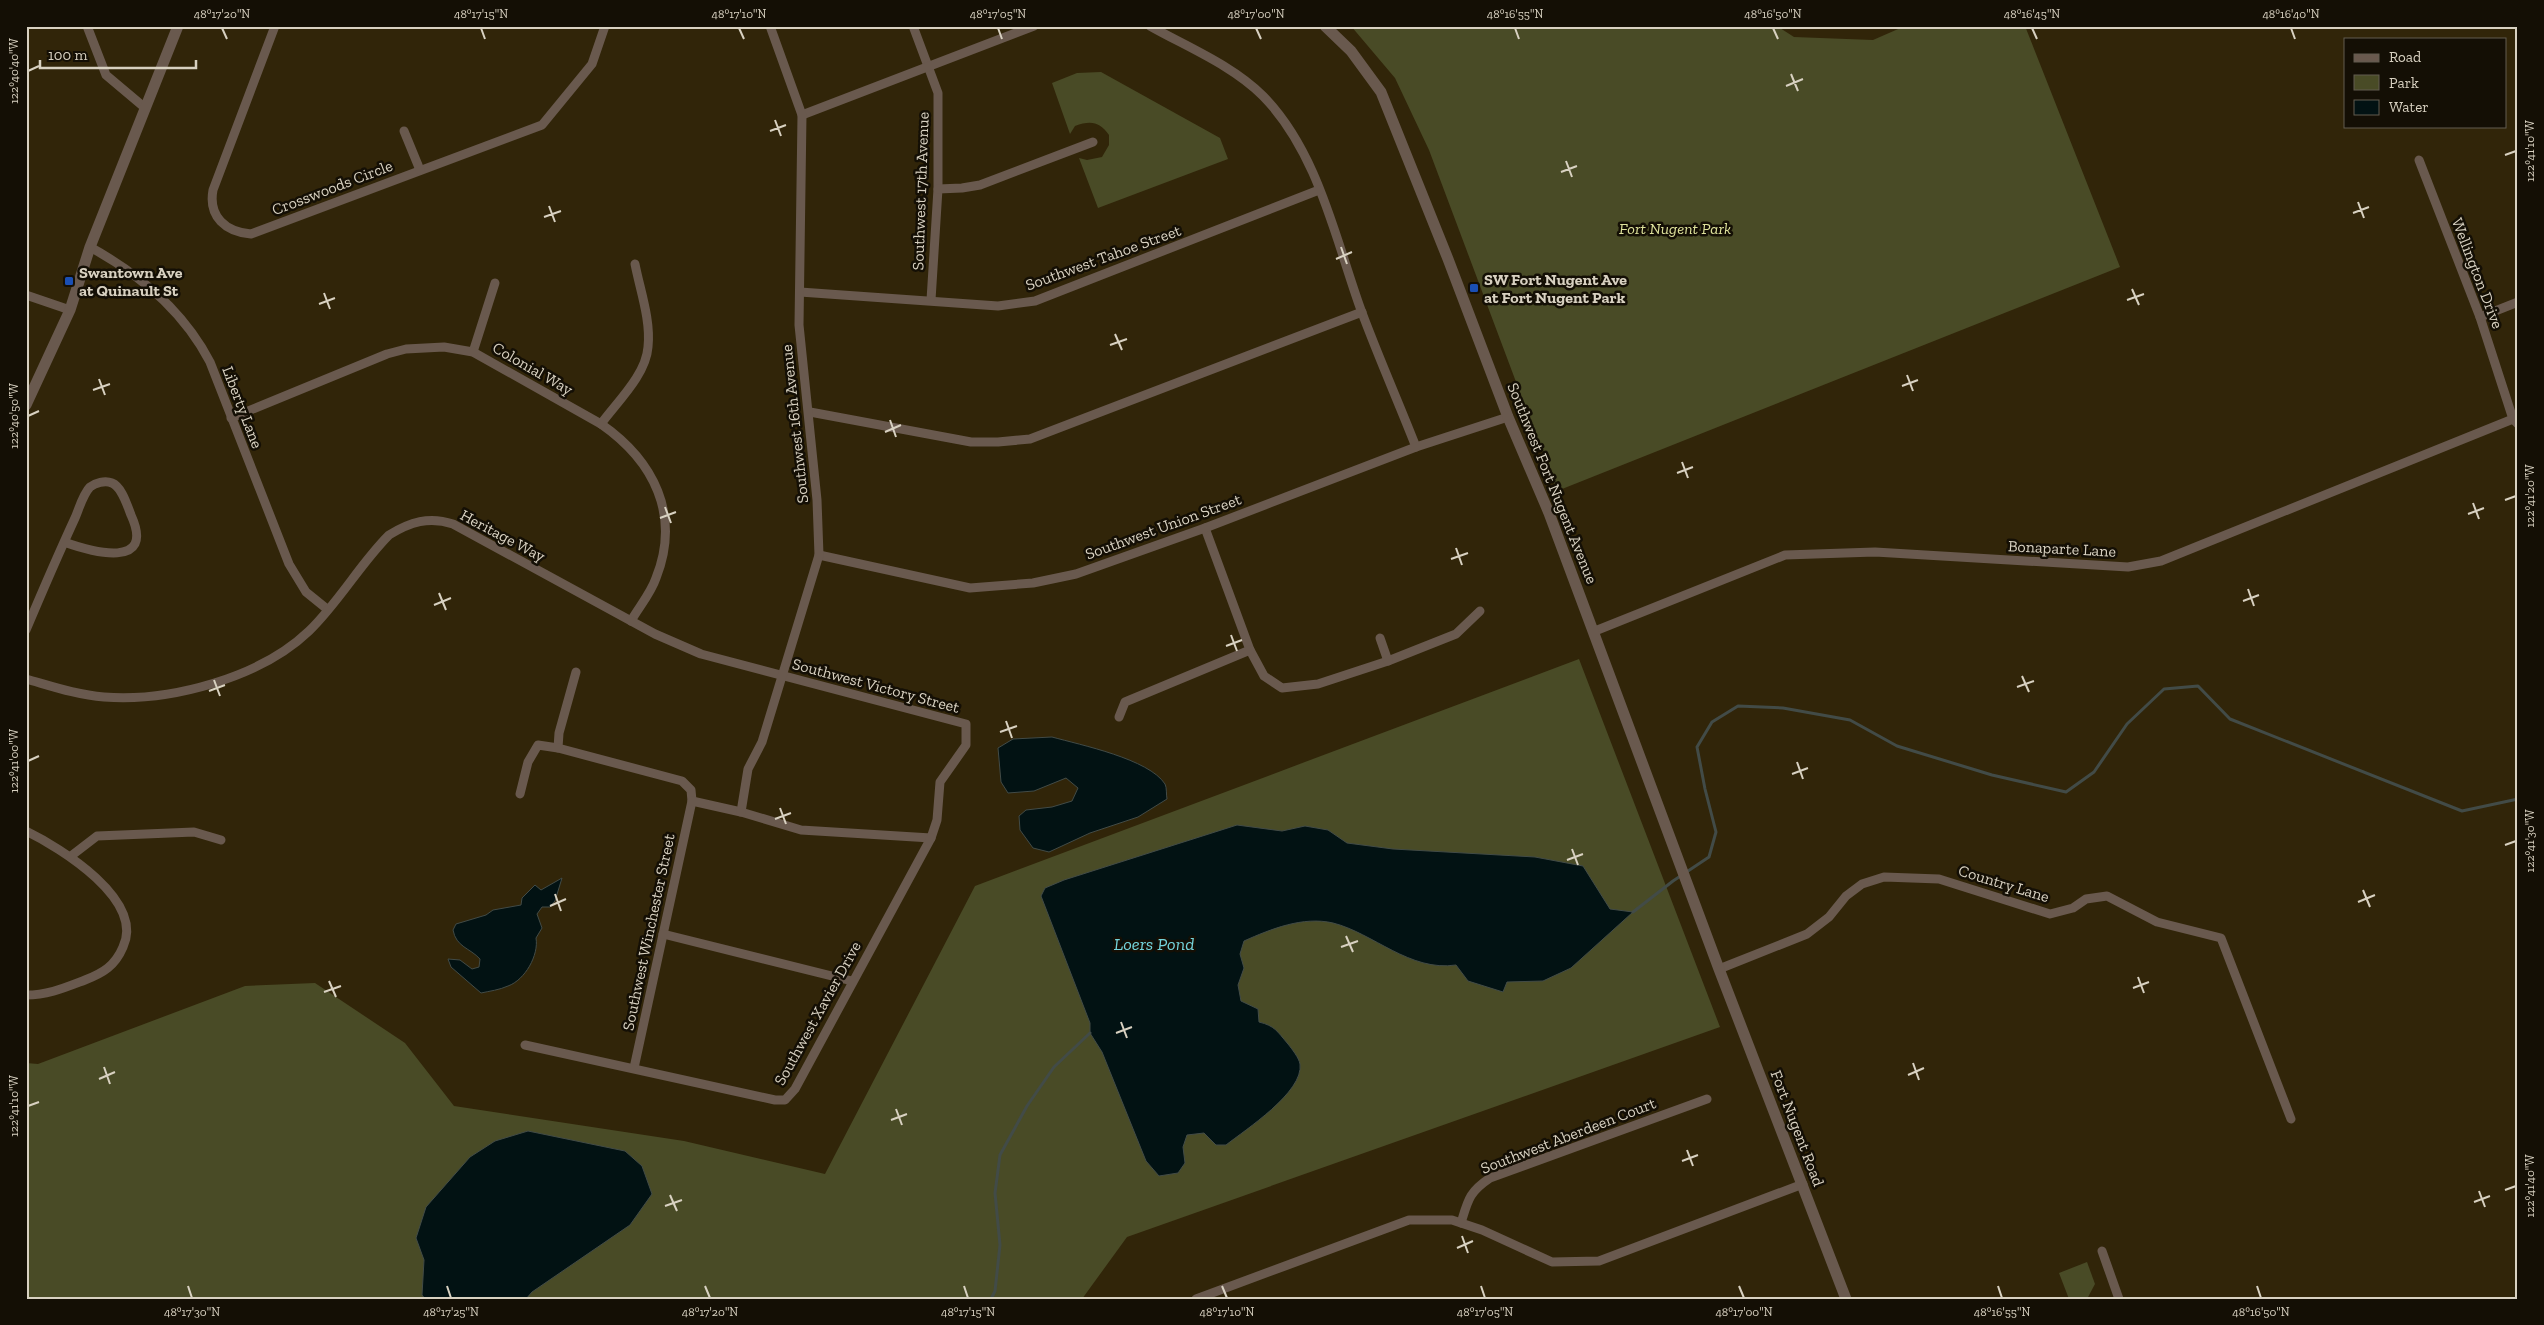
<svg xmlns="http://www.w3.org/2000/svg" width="2544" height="1325" viewBox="0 0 2544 1325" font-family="'Zilla Slab',serif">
<rect width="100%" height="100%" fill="#312509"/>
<!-- green -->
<g fill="#494b26">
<polygon points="1351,26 1777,26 1794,37 1873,40 1905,26 2025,26 2120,267 1557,491 1429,150 1395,78"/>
<path d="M1101,72L1220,138L1228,159L1098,208L1079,158L1087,160L1102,157L1109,145V135C1100,122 1091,120 1075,126L1070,134L1052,83L1077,73Z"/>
<polygon points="1579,659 1720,1027 1127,1237 1082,1299 26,1299 26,1063 38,1064 245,986 315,983 405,1043 454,1106 684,1141 825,1174 975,886"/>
<polygon points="2087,1262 2095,1284 2087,1299 2069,1299 2059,1273"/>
</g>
<!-- water -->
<g fill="#021213" stroke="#424b47">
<path d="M1052,737C1081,745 1149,759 1165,784C1167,788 1166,794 1167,799L1138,817L1090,833L1049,852L1033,848L1020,830L1019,816L1026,810L1052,807L1072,801L1078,788L1066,778L1034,791L1008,793L1001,782L998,748L1013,739Z"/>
<path d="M1237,825L1282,831L1305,826L1328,830L1347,843L1393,849L1535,857L1583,866L1610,909L1633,912L1571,968L1543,981L1507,982L1503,992L1468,981L1456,965C1410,972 1373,933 1333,923C1303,916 1271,929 1244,941L1240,954L1244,968L1238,985L1241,1001L1258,1009L1259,1022C1275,1026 1277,1031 1288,1044C1292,1049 1299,1058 1300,1064C1304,1092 1245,1130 1226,1145H1216L1204,1133L1187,1135L1183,1147L1185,1163L1178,1173L1159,1176L1146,1161L1102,1052L1090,1033V1023L1041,896L1045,888L1064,880Z"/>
<path d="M562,878L555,901L550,907H542L537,914L542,928L536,938C539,955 525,980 508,986C499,990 490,991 481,993L451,967L448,959L460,960L472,969L479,967L480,959C470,948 456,947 453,930L456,924L486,915L493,910L521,905L522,898L535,885L541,890Z"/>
<polygon points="528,1131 625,1151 642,1166 652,1194 630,1225 532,1292 526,1299 425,1299 422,1295 424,1260 416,1238 426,1207 470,1157 495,1141"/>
</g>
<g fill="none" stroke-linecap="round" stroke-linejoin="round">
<!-- stream -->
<g stroke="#424b47" stroke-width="3">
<polyline points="1633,912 1673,881 1709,857 1716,832 1705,789 1697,747 1712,722 1738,706 1783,708 1850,720 1897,746 1992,775 2066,792 2094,772 2127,724 2164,689 2198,686 2230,719 2462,811 2518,799"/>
<polyline points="991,1299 995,1291 1000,1245 995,1193 1000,1155 1027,1106 1054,1067 1090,1033"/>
</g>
<!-- minor -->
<g stroke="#69594e" stroke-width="9">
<polyline points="87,26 106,75 144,107"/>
<path d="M275,26L213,190C208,217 226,232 251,234L542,125L592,64L605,26"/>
<polyline points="913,26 938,93 938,189 931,300"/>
<path d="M1150,26C1187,47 1232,65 1263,96C1318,152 1335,238 1361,310C1378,356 1398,401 1416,447"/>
<polyline points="802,115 1034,26"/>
<polyline points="404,131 420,170"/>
<polyline points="2419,160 2480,317 2513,419 2518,424"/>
<polyline points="938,189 962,188 980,185 1093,142"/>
<path d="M90,247C139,274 184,312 210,362L289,564L306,592L327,609"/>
<polyline points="800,292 998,306 1035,301 1319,190"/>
<polyline points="26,295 70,310"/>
<polyline points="2480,317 2518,302"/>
<polyline points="473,352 495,283"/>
<polyline points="810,412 971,442 998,442 1030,439 1362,312"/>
<path d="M231,418L387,354L406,349L444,347L473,352L601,424C654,461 681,515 656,578C651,593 639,607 631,621"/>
<path d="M601,424C617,402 646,375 648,347C651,320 640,290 635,264"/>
<polyline points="1205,528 1250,650 1264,676 1282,688 1318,684 1388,661 1456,634 1480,611"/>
<polyline points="819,555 970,588 1033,583 1076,574 1205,528 1416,447 1508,417"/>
<path d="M26,630C42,592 58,555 75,518C79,509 83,494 90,487C95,483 105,480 112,483C122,487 127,505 131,515C156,570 92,552 64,542"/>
<polyline points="1595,631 1785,555 1875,552 2128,567 2161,561 2513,419"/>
<polyline points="1380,638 1388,661"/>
<polyline points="576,672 559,733 558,748 682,781 691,790 692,801 634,1068"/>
<path d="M26,679C51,686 77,695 104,697C170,702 260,678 309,631C339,602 360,564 389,535C410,522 429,516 453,524L655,634L701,654L966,724V745L940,782L937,820L931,838L801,830L741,812L692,801"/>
<polyline points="1119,717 1125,702 1250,650"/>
<polyline points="520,794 528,762 538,745 558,748"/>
<polyline points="741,812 748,769 762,742 819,555 817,500 799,325 802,115 770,26"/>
<path d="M26,831C61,848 145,900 123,947C115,966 103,973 85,980C64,988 48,995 26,995"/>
<polyline points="71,856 97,836 194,832 221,840"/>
<polyline points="663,934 852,981"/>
<polyline points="1719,969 1807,934 1829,917 1846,896 1862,884 1884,877 1939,879 2050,914 2073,908 2086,899 2107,896 2157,922 2221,938 2291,1119"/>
<polyline points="525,1045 775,1100 785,1100 795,1089 931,838"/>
<path d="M1461,1223C1468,1200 1469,1192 1490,1178L1707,1099"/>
<polyline points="2102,1251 2119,1299"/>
<polyline points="1196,1299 1409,1220 1452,1220 1482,1230 1552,1262 1599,1261 1803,1184"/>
</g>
<!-- tertiary -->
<g stroke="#69594e" stroke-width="11">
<polyline points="1325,26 1351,51 1381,92 1448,259 1508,417 1549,513 1719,969 1846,1299"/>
<polyline points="26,405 70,310 90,247 178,26"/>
</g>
</g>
<!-- ticks -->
<path fill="none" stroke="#d8d1c1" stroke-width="2" d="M222,28L227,39M481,28L485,39M739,28L744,39M998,28L1002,39M1256,28L1261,39M1515,28L1519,39M1773,28L1778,39M2032,28L2037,39M2291,28L2295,39M28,71L39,66M1791,74L1798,91M1786,86L1803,79M775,120L781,136M770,131L786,125M2505,155L2516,151M1566,161L1572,177M1561,172L1577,166M2358,202L2364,218M549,206L555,222M2353,213L2369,207M544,217L561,211M1341,247L1347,264M1336,259L1352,252M2132,289L2139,305M324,293L330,309M2127,300L2144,294M319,304L335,298M1115,334L1122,350M1110,345L1127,339M1907,375L1913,391M99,379L105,395M1902,386L1918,380M93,390L110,384M28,416L39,411M890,420L896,437M885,432L901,425M1682,462L1688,478M1677,473L1693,467M2505,500L2516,496M2473,503L2479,519M665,507L671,523M2468,514L2484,508M660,518L676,512M1456,548L1462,565M1451,559L1468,553M2248,589L2254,606M439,593L446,610M2243,601L2259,595M434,605L451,598M1231,635L1237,651M1226,646L1242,640M2022,676L2029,692M214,680L220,696M2017,687L2034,681M209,691L225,685M1006,721L1012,738M1000,732L1017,726M28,761L39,756M1797,762L1803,779M1792,774L1808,768M780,808L786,824M775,819L791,813M2505,845L2516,841M1572,849L1578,865M1567,860L1583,854M2363,890L2370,907M555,894L561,911M2358,902L2375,895M550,906L566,899M1346,936L1353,952M1341,947L1358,941M2138,977L2144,993M329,981L336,997M2133,988L2149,982M324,992L341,986M1121,1022L1127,1038M1116,1033L1132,1027M1913,1063L1919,1080M104,1067L110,1084M1908,1075L1924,1068M99,1079L115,1072M28,1106L39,1102M896,1109L902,1125M891,1120L907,1114M1687,1150L1693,1166M1682,1161L1698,1155M2505,1190L2516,1186M2479,1191L2485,1207M670,1195L677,1211M2474,1202L2490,1196M665,1206L682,1200M1462,1236L1468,1253M1457,1248L1473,1241M188,1286L192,1298M447,1286L451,1298M705,1286L710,1298M964,1286L968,1298M1222,1286L1227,1298M1481,1286L1485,1298M1739,1286L1744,1298M1998,1286L2002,1298M2257,1286L2261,1298"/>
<!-- markers -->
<g fill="#1a4fb4" stroke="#140f05" stroke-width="2">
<rect x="64" y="276" width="10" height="10" rx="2.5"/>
<rect x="1469" y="283" width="10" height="10" rx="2.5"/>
</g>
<g text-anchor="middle" stroke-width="5" stroke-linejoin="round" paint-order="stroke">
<!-- street labels -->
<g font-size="16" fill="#d8d1c1" stroke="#140f05">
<text transform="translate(332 187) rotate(-21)" y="6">Crosswoods Circle</text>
<text transform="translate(920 191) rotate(-88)" y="6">Southwest 17th Avenue</text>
<text transform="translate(1103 257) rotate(-20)" y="6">Southwest Tahoe Street</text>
<text transform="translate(2478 273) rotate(69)" y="6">Wellington Drive</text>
<text transform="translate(533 368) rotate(30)" y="6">Colonial Way</text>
<text transform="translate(243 407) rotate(69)" y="6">Liberty Lane</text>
<text transform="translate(794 424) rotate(-96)" y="6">Southwest 16th Avenue</text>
<text transform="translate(1553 483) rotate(68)" y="6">Southwest Fort Nugent Avenue</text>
<text transform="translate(1163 526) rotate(-20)" y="6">Southwest Union Street</text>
<text transform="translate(503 535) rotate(28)" y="6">Heritage Way</text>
<text transform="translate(2062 548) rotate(3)" y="6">Bonaparte Lane</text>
<text transform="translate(876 685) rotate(15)" y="6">Southwest Victory Street</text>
<text transform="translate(2004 883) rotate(17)" y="6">Country Lane</text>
<text transform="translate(648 932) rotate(-78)" y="6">Southwest Winchester Street</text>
<text transform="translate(817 1013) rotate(-61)" y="6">Southwest Xavier Drive</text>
<text transform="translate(1798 1128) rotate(69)" y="6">Fort Nugent Road</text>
<text transform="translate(1568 1135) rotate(-21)" y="6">Southwest Aberdeen Court</text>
</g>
<!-- park labels -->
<g font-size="16" font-style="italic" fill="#dfe39c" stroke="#140f05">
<text x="1675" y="234">Fort Nugent Park</text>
</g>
<!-- poi labels -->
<g font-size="16" font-weight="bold" fill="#d8d1c1" stroke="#140f05" text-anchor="start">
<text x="79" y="278">Swantown Ave<tspan x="79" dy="18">at Quinault St</tspan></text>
<text x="1484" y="285">SW Fort Nugent Ave<tspan x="1484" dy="18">at Fort Nugent Park</tspan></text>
</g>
<!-- water labels -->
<g font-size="18" font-style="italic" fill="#74d4db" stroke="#140f05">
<text x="1154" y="950">Loers Pond</text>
</g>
</g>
<!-- border -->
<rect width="2544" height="1325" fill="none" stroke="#140f05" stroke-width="55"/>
<!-- legend -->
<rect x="2344" y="38" width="162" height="90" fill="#140f05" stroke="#625d50"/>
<rect x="2354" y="54" width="25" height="8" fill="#69594e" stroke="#625d50"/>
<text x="2389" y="62" font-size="15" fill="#d8d1c1">Road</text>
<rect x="2354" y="75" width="25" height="15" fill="#494b26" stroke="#625d50"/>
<text x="2389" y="88" font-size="15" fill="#d8d1c1">Park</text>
<rect x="2354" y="100" width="25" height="15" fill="#021213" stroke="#625d50"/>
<text x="2389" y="112" font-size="15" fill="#d8d1c1">Water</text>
<!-- scale -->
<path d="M40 60v8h156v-8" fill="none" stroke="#d8d1c1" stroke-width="2.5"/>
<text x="48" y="60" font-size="15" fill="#d8d1c1" stroke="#140f05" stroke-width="4" paint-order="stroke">100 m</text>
<rect x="28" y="28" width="2488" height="1270" fill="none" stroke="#d8d1c1" stroke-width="2"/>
<g font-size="12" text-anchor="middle" fill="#d8d1c1">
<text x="222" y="18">48°17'20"N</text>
<text x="481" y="18">48°17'15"N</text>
<text x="739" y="18">48°17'10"N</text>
<text x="998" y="18">48°17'05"N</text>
<text x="1256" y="18">48°17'00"N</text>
<text x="1515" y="18">48°16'55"N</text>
<text x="1773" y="18">48°16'50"N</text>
<text x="2032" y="18">48°16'45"N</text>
<text x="2291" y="18">48°16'40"N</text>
<text transform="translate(14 71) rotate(-90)" y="4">122°40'40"W</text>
<text transform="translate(2530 151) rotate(-90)" y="4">122°41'10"W</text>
<text transform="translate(14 416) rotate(-90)" y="4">122°40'50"W</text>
<text transform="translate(2530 496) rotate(-90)" y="4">122°41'20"W</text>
<text transform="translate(14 761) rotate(-90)" y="4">122°41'00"W</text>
<text transform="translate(2530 841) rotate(-90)" y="4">122°41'30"W</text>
<text transform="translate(14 1106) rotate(-90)" y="4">122°41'10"W</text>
<text transform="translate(2530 1186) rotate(-90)" y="4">122°41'40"W</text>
<text x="192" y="1316">48°17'30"N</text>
<text x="451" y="1316">48°17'25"N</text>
<text x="710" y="1316">48°17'20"N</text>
<text x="968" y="1316">48°17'15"N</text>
<text x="1227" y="1316">48°17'10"N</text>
<text x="1485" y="1316">48°17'05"N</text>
<text x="1744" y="1316">48°17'00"N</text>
<text x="2002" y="1316">48°16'55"N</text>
<text x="2261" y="1316">48°16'50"N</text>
</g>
</svg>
